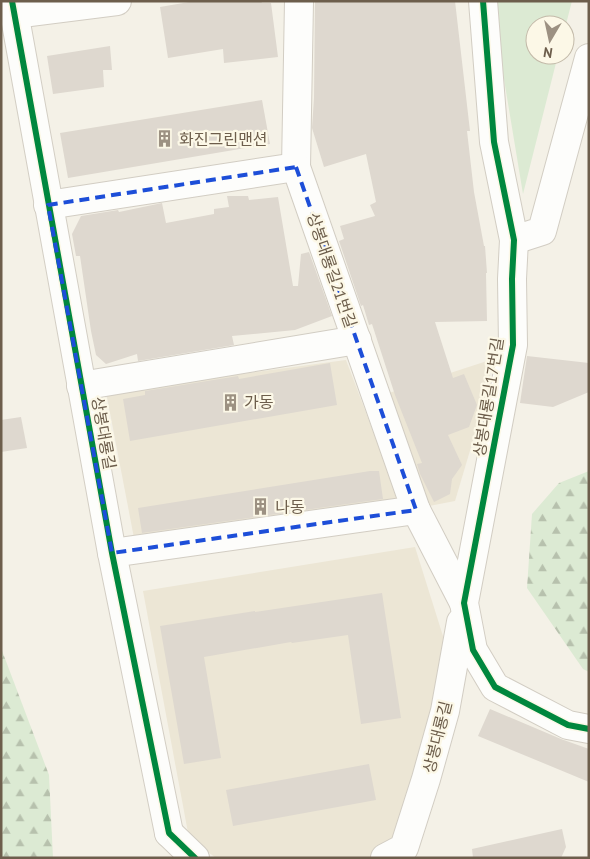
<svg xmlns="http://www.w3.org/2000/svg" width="590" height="859" viewBox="0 0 590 859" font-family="'PT Sans','Noto Sans KR',sans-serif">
<defs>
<pattern id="forest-firs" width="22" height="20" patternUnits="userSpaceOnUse" patternTransform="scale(1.25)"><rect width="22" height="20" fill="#dcead3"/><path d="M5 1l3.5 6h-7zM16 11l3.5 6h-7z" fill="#b7c1ad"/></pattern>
</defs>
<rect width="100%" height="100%" fill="#f4f1e7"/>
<!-- residential -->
<g fill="#ece6d5">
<polygon points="346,360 401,505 134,538 106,392"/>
<polygon points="487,361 491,380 455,501 429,506 389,393"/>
<polygon points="415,547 448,652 402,828 384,856 368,858 216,858 189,838 143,591"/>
</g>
<!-- forest -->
<g fill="url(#forest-firs)">
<polygon points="589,471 589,672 583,669 527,588 532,514 559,483"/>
<polygon points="1,648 49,775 53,858 1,858"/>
</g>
<!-- park -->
<polygon fill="#dcead3" points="491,1 572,1 565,28 565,25 535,25 535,55 558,55 523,194"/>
<!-- building -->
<g fill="#ded8cf">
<polygon points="195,1 261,1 262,3 271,3 278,57 224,63 223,49 168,58 160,7"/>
<polygon points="315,1 361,1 361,2 455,1 470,131 467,131 474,192 484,246 485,246 487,273 486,273 487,321 435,322 453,378 464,374 477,405 469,427 448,435 462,465 452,479 450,494 434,502 420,474 417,464 422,463 395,395 372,324 369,325 363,305 361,306 339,241 344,239 340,226 375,216 370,205 376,202 366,154 324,167 312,128 314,98"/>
<polygon points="110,46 112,70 103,70 104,87 53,94 47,56"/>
<polygon points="262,100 270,144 68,178 60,133"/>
<polygon points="227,196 248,196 249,200 278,197 293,286 298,286 301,254 309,252 332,316 295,330 232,336 234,345 138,361 137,354 106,364 96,355 91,331 80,256 76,256 72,234 81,216 118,210 119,212 162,203 166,223 214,214 214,209 229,207"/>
<polygon points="527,356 589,363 589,392 553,407 520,403"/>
<polygon points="330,363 337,405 130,441 123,399 145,395 145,391 238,376 239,379"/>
<polygon points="21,417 27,448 1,452 1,420"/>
<polygon points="370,471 379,471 383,499 142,533 138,508"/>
<polygon points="382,593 401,718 361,724 348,635 292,643 291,642 204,657 221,758 184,764 160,626 255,611 255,612"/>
<polygon points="490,709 561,739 589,749 589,782 478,736"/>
<polygon points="369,764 376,800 233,826 226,790"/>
<polygon points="562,829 566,847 561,858 473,858 472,849"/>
</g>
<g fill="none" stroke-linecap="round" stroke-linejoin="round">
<defs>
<g id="street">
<polyline points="299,1 296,167 416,510 464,603"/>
<polyline points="483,1 494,142 514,240 512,279 513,345 464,603 473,650 495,687 568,725 589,729"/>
<polyline points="14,14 117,1"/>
<polyline points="48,205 296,167"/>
<polyline points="514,240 542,231 589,58"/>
<polyline points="81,386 357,340"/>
<polyline points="112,553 416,510"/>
<polyline points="169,833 195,858"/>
<polyline points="385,858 404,848 426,779 445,711 461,622"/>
</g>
<polyline id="secondary" points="12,1 112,553 169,833"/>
</defs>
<!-- street casing -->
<use href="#street" stroke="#d2cdc3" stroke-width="30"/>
<!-- secondary casing -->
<use href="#secondary" stroke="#d3cec4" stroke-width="30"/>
<!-- street -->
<use href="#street" stroke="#fdfdfb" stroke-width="28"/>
<!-- secondary -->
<use href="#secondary" stroke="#fdfdfb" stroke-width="28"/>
<defs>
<g id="cycleway">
<polyline points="12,1 112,553 169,833 195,858"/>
<polyline points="483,1 494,142 514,240 512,279 513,345 464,603 473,650 495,687 568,725 589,729"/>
</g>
</defs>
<!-- cycleway casing -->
<use href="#cycleway" stroke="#fcf8e7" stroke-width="9"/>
<!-- cycleway -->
<use href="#cycleway" stroke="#00873e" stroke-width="6"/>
</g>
<!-- marked area -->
<path fill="none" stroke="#1d4ed8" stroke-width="4" stroke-dasharray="10 6" stroke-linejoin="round" d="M296,167L416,510L112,553L48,205Z"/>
<!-- icons -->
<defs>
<symbol id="building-bare" viewBox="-9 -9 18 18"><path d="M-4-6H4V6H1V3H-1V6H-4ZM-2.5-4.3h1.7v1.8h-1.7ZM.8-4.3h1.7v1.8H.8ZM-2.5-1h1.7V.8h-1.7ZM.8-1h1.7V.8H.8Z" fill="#9c9182" stroke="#fcf8e7" stroke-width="2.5" paint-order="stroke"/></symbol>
</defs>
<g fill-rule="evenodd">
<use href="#building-bare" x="152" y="126" width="25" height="25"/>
<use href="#building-bare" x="218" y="390" width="25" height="25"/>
<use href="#building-bare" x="248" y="494" width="25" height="25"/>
</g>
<g text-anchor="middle" stroke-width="4.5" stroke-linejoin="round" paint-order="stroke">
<!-- poi labels -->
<g font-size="16" fill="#6d5e4c" stroke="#fcf8e7" text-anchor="start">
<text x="179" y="145">화진그린맨션</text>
<text x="244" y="408">가동</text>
<text x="275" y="513">나동</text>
</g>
<!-- street labels -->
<g font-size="16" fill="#6d5e4c" stroke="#fcf8e7">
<text transform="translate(332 270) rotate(71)" y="6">상봉대룡길21번길</text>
<text transform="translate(488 397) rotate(-81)" y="6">상봉대룡길17번길</text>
<text transform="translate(104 433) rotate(80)" y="6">상봉대룡길</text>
<text transform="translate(437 737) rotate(-76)" y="6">상봉대룡길</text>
</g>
</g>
<!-- border -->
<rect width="590" height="859" fill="none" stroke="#6d5e4c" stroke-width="5"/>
<!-- north arrow -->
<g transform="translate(550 40) rotate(189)"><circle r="24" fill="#fcf8e7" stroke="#c3baa9"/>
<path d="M0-4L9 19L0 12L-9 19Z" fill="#9c9182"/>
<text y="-8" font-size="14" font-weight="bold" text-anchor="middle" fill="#6d5e4c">N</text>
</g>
</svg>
